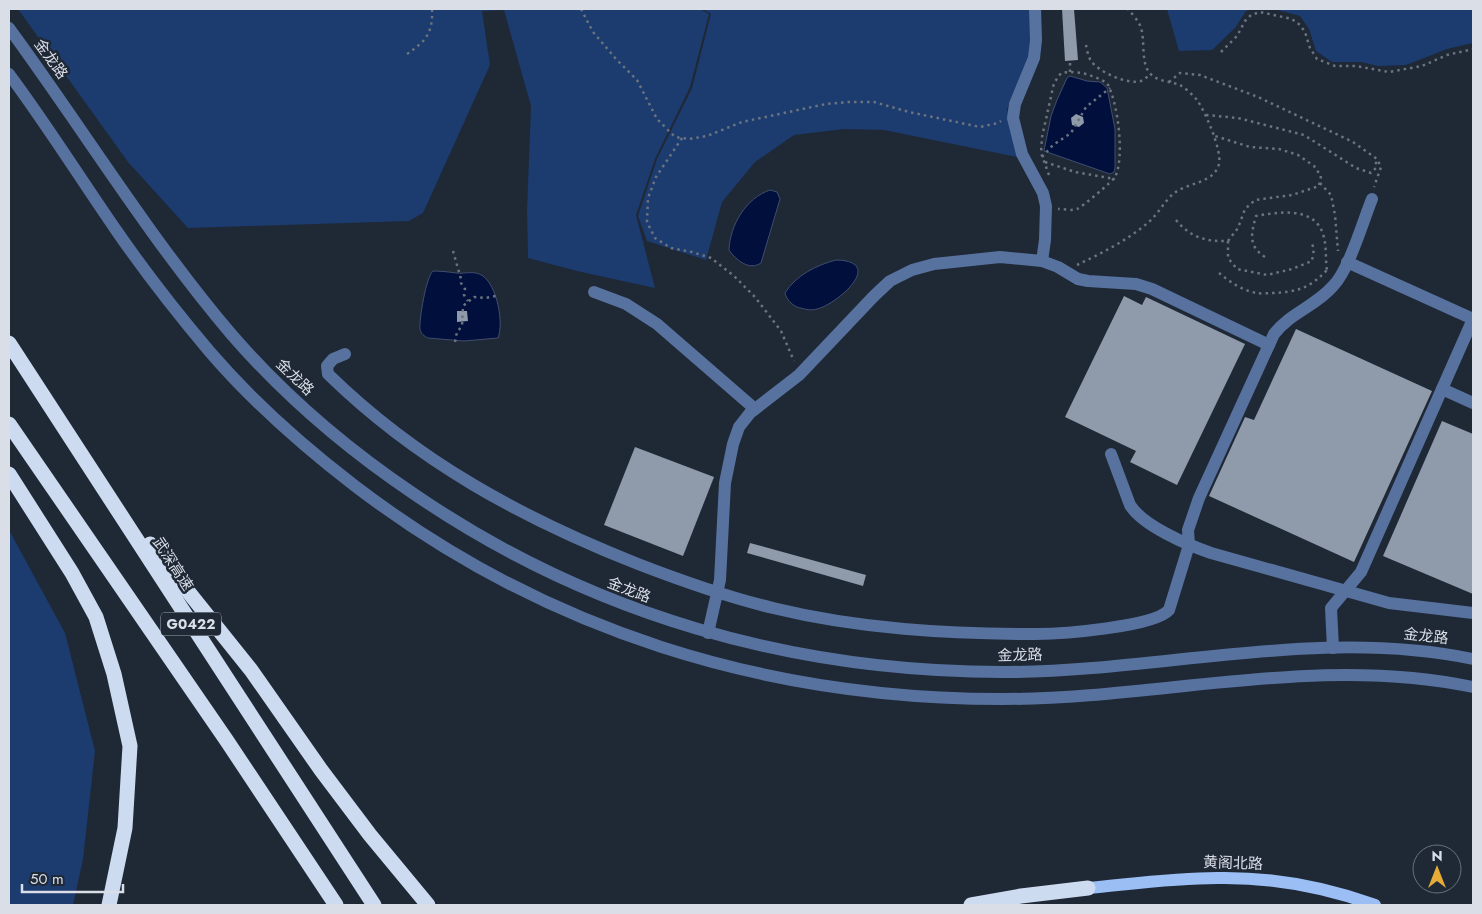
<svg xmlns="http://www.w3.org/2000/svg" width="1482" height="914" viewBox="0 0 1482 914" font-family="Jost,'Noto Sans SC',sans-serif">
<rect width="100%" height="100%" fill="#1f2835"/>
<!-- green -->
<g fill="#1c3b6f">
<polygon points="18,9 700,9 709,14 690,87 655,159 636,215 655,288 577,271 528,258 527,210 531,106 504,10 482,11 490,65 423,213 409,221 188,228 128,162"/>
<polygon points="703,9 1030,9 1031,20 1029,59 1007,109 1017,157 884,130 844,129 794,135 755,162 722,202 706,260 647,241 638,216 657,159 692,88 711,14"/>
<polygon points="1167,9 1253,9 1246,11 1235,28 1212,50 1179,51"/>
<polygon points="1274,9 1473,9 1473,43 1447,49 1406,65 1378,66 1361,62 1332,62 1316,51 1309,29 1300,16"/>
<polygon points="9,530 65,633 95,751 83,859 73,905 9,905"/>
</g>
<!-- water -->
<g fill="#000f3b" stroke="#414d6f">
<polygon points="1070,76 1087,81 1100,82 1107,88 1115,129 1115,168 1114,172 1110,174 1044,151 1051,116 1057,100 1067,78"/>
<path d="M770,190L777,192L780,199L761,263C749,271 736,260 729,250C730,225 746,198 770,190Z"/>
<path d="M836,260C886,261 838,304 817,309C810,311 804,309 797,307C791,304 787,300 785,293C796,275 817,265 836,260Z"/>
<path d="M433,271C441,271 449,272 456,273C466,274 474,270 483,276C497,286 504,323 498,338L464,341L428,338C424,336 421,334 420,329C419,320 426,277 433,271Z"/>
</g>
<!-- building -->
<g fill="#8f9aab">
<polygon points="1062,9 1074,9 1078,60 1065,61"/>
<polygon points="1076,114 1083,117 1084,123 1079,127 1072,125 1071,118"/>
<polygon points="1124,296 1142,305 1146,297 1245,344 1177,485 1130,462 1136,451 1065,417"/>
<polygon points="457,311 467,311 468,321 457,322"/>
<polygon points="1296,329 1432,391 1354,562 1209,496 1245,417 1254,420"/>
<polygon points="1442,421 1473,434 1473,594 1383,556"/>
<polygon points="635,447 714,477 683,556 604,525"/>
<polygon points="750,543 866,575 863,586 747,553"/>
</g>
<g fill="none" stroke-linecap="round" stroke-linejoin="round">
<!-- path -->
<g stroke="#6b737e" stroke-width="2.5" stroke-dasharray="2.5 4" stroke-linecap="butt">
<polyline points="581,9 593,32 616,59 637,80 657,119 675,137 689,139 707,136 742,122 826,104 848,102 874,102 909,112 980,127 998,123 1001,121"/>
<path d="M1086,45C1087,50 1088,56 1091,61C1099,72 1127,85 1141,81C1145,79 1148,76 1151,74"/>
<polyline points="1221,52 1237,36 1245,21 1251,15 1260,12 1292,19 1300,25 1305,32 1310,48 1317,59 1335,66 1356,66 1389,72 1422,66 1447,55 1473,49"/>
<path d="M407,54C426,41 433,33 432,9"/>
<polyline points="1070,63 1070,72"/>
<polyline points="1169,82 1180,73 1200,75 1258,97 1353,142 1377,159 1381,167 1374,187"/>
<polyline points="1206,115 1238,118 1304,135 1356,168 1371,173 1376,168 1376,161"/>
<polyline points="682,138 656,177 648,198 647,222 655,238 671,248 692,252 711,258 734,276 755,297 781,331 794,361"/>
<polyline points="1042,157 1053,145 1071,133 1086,107 1110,88"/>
<polyline points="1045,162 1075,172 1115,179"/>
<path d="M1049,175L1041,153L1042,137L1054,83L1061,73C1078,70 1093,75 1107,83C1118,102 1125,158 1115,177C1114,180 1081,208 1077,209C1072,211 1064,209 1058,209"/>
<polyline points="1320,183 1331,195 1335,215 1338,251"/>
<path d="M1176,220C1190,237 1206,242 1228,241L1238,228L1245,209L1255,200L1292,195L1319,186L1321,176L1314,166L1298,155L1279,149L1250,147L1212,135"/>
<polyline points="1228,241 1228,258 1237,269 1267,275 1292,269 1312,261 1314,249 1312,244"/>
<polyline points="453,251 461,279 461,283 465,289 464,295 468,301"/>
<path d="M1265,257C1248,246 1251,234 1256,216C1278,212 1314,206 1323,234C1327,246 1325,258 1327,270L1330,268"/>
<path d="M1077,265C1102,253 1130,239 1151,220C1159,212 1165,201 1173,194C1187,182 1214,184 1219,164C1222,150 1205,111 1197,100C1193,95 1185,88 1180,85C1170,81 1156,82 1149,72C1141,62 1145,40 1141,28C1139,21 1132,14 1128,9"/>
<path d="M1219,273C1230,282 1243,291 1257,293C1261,294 1267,293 1272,293C1297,292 1310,288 1327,270"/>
<polyline points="455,342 457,332 462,326 463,306 474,297 485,298 496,296"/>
</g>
<!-- minor -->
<g stroke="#57729f" stroke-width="12">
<polyline points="1035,9 1036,40 1034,58 1015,104 1013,118 1022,154 1043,193 1046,206 1045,240 1042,261"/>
<path d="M9,28C84,130 150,239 232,335C285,396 347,449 414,494C591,615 794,673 1008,672C1163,671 1320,627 1473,659"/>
<path d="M9,74C47,125 80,178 116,230C145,272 177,313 210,352C253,402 303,446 355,486C545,631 765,699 1003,699C1160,699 1317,654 1473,687"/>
<polyline points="594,292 626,304 657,324 755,409"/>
<path d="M345,354L333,359L327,366L328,374C418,462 522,518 638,564C682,581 727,597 773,608C859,629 948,634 1036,634C1061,634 1154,627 1169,610L1189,545L1188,530L1199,498L1274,334C1290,313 1316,306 1333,286C1349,270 1363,221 1372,199"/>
<polyline points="1442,389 1473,403"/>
<path d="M1111,454L1130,505C1143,526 1188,545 1211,553L1389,603L1473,613"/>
<polyline points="708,633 720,580 725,483 733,444 739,427 750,413 799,375 874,296 890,281 912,270 934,264 1000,257 1042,261 1058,267 1078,279 1088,281 1136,284 1152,289 1269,345"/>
<polyline points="1333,648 1331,608 1361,572 1473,319 1347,262"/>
</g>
<!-- major -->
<path stroke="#9bbef5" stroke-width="12" d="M1088,888C1131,884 1174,878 1217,878C1271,877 1325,887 1375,905"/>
<!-- highway -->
<g stroke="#cddbf1" stroke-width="15">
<polyline points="9,343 374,905"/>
<polyline points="9,424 227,741 336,905"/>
<polyline points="9,474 72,573 96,617 114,674 130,746 125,828 109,905"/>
<polyline points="150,544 251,670 321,770 370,835 428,905"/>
<polyline points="971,905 1021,896 1088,888"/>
</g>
</g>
<g text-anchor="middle" stroke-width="5" stroke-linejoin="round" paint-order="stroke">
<!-- shield labels -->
<rect fill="#1f2835" stroke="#a1a7b2" stroke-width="1" x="161" y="612.5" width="60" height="23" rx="4"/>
<g font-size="14" font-weight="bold" fill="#d9dee7">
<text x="191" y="629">G0422</text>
</g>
<!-- street labels -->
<g font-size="15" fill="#d9dee7" stroke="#1f2835">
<text transform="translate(51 59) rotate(54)" y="5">金龙路</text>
<text transform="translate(295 377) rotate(44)" y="5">金龙路</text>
<text transform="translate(173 564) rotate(57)" y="5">武深高速</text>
<text transform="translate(629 590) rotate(21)" y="5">金龙路</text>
<text transform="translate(1426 636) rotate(6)" y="5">金龙路</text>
<text transform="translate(1020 655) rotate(-1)" y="5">金龙路</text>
<text transform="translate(1233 863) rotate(2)" y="5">黄阁北路</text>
</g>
</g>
<!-- border -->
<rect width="1482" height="914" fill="none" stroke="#d9dee7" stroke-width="20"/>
<!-- north arrow -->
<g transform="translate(1437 869)"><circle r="24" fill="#1f2835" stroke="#69717c"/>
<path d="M0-4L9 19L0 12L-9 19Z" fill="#e7ac37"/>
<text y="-8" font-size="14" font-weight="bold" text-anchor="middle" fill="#d9dee7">N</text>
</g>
<!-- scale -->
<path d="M22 884v8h101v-8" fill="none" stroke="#d9dee7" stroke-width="2.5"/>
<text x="30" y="884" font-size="15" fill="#d9dee7" stroke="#1f2835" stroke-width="4" paint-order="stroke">50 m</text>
</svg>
